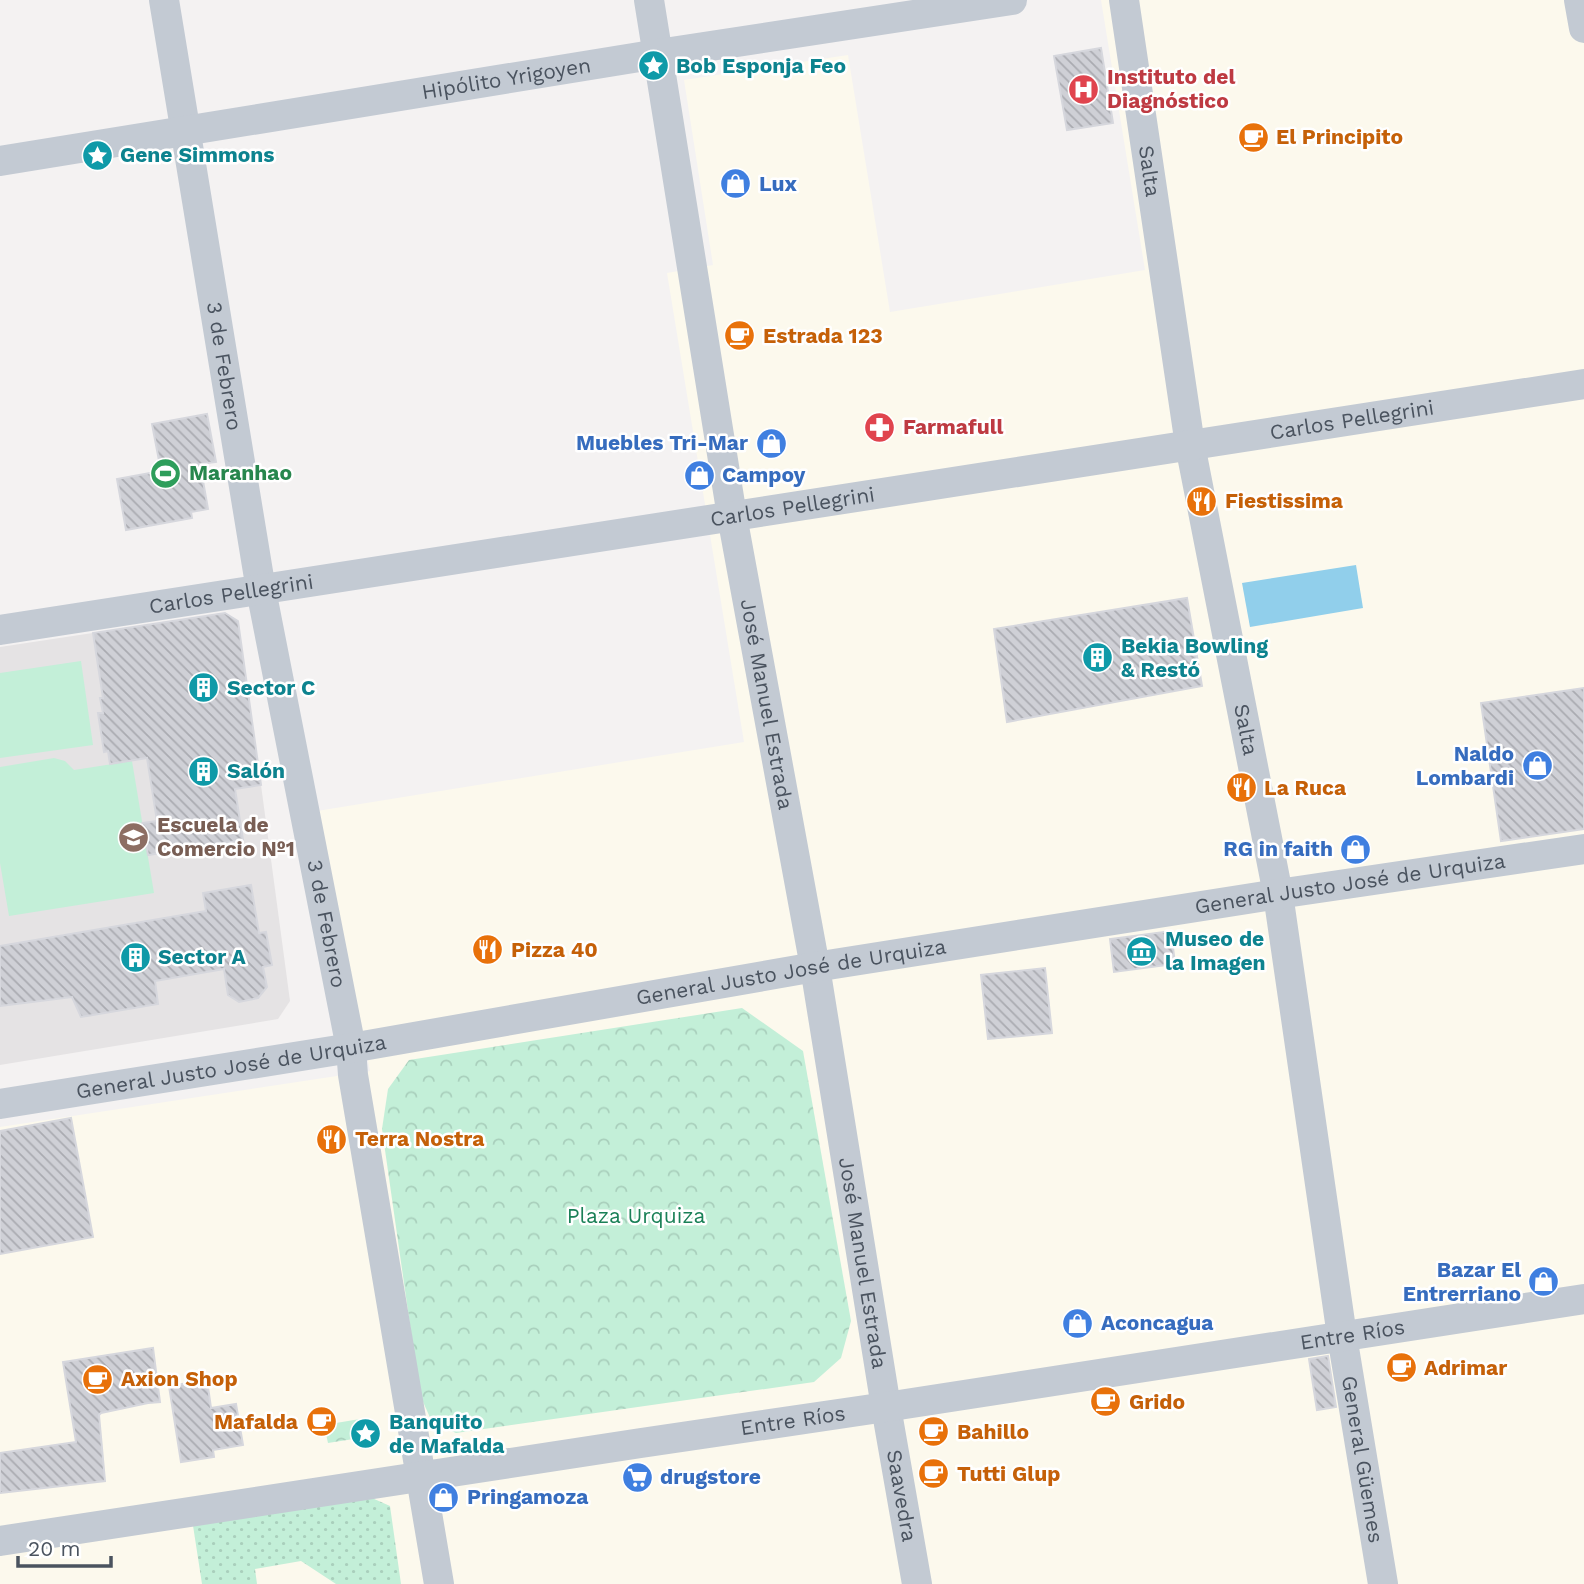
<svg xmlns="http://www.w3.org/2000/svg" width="1584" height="1584" viewBox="0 0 1584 1584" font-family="'Work Sans',sans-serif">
<defs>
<pattern id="forest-crowns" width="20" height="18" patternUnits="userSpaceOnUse" patternTransform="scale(1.75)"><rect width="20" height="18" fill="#c3efd8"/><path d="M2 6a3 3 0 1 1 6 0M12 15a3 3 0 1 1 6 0" fill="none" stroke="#a9cfbc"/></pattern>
<pattern id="garden-dots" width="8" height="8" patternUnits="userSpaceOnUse" patternTransform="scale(1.75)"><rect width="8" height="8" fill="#c3efd8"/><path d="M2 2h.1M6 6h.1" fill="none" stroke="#a9cfbc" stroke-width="1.8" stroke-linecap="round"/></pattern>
<pattern id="building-back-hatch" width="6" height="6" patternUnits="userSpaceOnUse" patternTransform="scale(1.75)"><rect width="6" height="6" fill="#cfd0d6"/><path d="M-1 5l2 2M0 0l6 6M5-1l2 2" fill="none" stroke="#aaabb1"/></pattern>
</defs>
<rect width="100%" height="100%" fill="#f4f2f2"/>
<!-- commercial -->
<polygon fill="#fcf9ed" points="1101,0 1584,0 1584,1584 0,1584 0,1127 370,1071 317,811 744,742 667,273 713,265 684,80 848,55 890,312 1145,270"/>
<!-- education -->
<polygon fill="#e5e3e4" points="225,613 238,621 261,785 290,1001 278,1019 0,1065 0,647"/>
<!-- grass -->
<g fill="#c3efd8">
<polygon points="81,661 93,745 0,758 0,673"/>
<polygon points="54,758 65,761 74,770 132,761 154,893 9,916 0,863 0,767"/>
</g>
<!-- forest -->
<g fill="url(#forest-crowns)">
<polygon points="742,1008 803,1051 851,1321 841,1358 814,1382 456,1433 432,1422 420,1395 382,1129 388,1089 409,1060"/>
<polygon points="366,1418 369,1433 366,1437 328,1443 324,1425"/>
</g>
<!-- garden -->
<polygon fill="url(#garden-dots)" points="363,1494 390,1506 401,1584 336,1584 301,1561 255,1569 257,1584 202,1584 192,1519"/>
<!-- water -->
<polygon fill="#91cfeb" points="1356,565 1363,608 1250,627 1242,583"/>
<!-- building -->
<g fill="url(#building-back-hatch)" stroke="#d6d7dd" stroke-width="2">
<polygon points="1101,48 1113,123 1067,130 1054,56"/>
<polygon points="207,414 216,462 200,464 208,509 191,512 192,518 126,530 117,479 161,471 152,424"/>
<polygon points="1187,598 1202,686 1007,722 994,629"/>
<polygon points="225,613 238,621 261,785 235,789 243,840 148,855 142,823 157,821 147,758 110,764 108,751 104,752 98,713 103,713 100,698 103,698 93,633"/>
<polygon points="1584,688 1584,829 1501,841 1481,703"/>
<polygon points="251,885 259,933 266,932 272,965 263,967 267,987 258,998 239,1002 228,995 224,969 155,981 158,1004 81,1017 72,997 0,1006 0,946 206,911 203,893"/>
<polygon points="1171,931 1175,964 1114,972 1110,939"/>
<polygon points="1045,968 1052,1033 988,1039 981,975"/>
<polygon points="71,1118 93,1237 0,1254 0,1131"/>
<polygon points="153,1348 160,1402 148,1403 101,1413 99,1415 105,1481 0,1493 0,1453 76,1442 63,1362"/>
<polygon points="1328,1356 1336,1407 1317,1410 1309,1359"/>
<polygon points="207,1380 211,1408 236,1404 243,1445 213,1450 214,1457 181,1462 169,1386"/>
</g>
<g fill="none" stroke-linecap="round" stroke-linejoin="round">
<!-- minor -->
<g stroke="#c3cad3" stroke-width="30">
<path id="s1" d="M164,0L261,590L351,1048L353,1075L439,1584"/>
<path id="s2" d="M649,0L732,516L815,967L886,1407L917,1584"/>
<path id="s3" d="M1124,0L1190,445L1278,894L1342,1336L1383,1584"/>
<polyline points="1579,0 1584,28"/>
<path id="s4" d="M0,161L658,54L1012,0"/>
<path id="s5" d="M0,630L1584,384"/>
<path id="s6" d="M0,1104L351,1048L815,967L1278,894L1584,849"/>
<path id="s7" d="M0,1541L641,1443L886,1407L1584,1299"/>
</g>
</g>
<!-- icons -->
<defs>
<symbol id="sight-disc" viewBox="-11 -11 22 22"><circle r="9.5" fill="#0f9aa8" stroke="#fff"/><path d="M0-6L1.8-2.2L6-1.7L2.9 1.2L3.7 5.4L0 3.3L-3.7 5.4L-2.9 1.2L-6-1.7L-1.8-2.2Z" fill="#fff"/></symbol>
<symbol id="hospital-disc" viewBox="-11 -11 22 22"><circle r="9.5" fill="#e0444e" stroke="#fff"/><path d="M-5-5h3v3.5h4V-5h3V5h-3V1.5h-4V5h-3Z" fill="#fff"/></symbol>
<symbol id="cafe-disc" viewBox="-11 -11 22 22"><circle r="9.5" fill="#e8710a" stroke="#fff"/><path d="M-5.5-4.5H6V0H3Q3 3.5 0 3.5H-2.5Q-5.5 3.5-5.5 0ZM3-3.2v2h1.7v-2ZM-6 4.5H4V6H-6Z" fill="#fff"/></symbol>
<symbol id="shop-disc" viewBox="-11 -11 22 22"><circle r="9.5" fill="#3f7fe0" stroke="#fff"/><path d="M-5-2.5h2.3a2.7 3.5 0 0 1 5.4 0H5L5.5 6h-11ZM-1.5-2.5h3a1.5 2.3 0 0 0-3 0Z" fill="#fff"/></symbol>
<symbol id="pharmacy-disc" viewBox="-11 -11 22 22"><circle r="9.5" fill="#e0444e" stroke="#fff"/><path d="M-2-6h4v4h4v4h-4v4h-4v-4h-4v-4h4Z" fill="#fff"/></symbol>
<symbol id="stadium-disc" viewBox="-11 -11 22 22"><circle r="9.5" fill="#2e9e5b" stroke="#fff"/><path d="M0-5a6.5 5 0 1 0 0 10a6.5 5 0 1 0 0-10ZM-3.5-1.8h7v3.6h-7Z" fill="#fff"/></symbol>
<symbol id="restaurant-disc" viewBox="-11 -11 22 22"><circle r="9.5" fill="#e8710a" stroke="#fff"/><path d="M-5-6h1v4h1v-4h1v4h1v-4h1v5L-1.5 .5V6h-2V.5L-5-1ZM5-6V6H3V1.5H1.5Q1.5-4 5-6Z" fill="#fff"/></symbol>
<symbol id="building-disc" viewBox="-11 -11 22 22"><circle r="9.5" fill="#0f9aa8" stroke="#fff"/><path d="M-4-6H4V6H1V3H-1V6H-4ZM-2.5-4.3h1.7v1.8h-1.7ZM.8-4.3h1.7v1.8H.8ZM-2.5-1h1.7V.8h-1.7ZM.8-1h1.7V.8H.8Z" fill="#fff"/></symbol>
<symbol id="school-disc" viewBox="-11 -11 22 22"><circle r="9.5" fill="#8d6e63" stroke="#fff"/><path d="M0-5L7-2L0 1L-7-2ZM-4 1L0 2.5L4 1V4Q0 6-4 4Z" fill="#fff"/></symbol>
<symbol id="museum-disc" viewBox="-11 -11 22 22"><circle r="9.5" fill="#0f9aa8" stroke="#fff"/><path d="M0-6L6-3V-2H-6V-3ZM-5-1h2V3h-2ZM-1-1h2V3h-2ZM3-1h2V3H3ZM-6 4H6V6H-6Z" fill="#fff"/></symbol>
<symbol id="supermarket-disc" viewBox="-11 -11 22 22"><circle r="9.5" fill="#3f7fe0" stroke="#fff"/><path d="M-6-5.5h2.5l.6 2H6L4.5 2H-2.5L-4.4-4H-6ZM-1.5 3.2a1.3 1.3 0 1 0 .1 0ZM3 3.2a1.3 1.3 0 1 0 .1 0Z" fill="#fff"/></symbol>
</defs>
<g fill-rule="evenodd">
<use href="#sight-disc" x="636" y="48" width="35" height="35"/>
<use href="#hospital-disc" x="1066" y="72" width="35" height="35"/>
<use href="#cafe-disc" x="1236" y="120" width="35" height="35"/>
<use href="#sight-disc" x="80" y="138" width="35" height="35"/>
<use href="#shop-disc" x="718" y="166" width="35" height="35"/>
<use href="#cafe-disc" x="722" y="318" width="35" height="35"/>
<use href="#pharmacy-disc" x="862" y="410" width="35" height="35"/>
<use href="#shop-disc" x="754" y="426" width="35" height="35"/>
<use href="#stadium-disc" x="148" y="456" width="35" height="35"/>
<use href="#shop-disc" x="682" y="458" width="35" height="35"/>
<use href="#restaurant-disc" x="1184" y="484" width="35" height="35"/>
<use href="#building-disc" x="1080" y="640" width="35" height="35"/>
<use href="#building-disc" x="186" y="670" width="35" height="35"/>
<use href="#shop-disc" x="1520" y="748" width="35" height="35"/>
<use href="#building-disc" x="186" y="754" width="35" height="35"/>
<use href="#restaurant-disc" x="1224" y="770" width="35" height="35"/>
<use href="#school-disc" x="116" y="820" width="35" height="35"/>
<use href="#shop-disc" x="1338" y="832" width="35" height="35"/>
<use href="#restaurant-disc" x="470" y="932" width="35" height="35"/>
<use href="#museum-disc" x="1124" y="934" width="35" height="35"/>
<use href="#building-disc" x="118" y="940" width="35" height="35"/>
<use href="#restaurant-disc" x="314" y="1122" width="35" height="35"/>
<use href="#shop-disc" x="1526" y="1264" width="35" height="35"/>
<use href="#shop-disc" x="1060" y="1306" width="35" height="35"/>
<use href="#cafe-disc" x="1384" y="1350" width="35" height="35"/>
<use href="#cafe-disc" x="80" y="1362" width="35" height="35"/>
<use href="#cafe-disc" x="1088" y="1384" width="35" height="35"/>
<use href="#cafe-disc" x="304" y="1404" width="35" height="35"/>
<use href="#cafe-disc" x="916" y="1414" width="35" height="35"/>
<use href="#sight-disc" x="348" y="1416" width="35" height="35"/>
<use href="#cafe-disc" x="916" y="1456" width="35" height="35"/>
<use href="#supermarket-disc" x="620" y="1460" width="35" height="35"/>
<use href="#shop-disc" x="426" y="1480" width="35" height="35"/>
</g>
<g text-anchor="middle" stroke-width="5" stroke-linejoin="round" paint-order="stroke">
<!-- culture labels -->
<g font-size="21" font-weight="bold" fill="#0d838f" stroke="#fff" text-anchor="start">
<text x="676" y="73">Bob Esponja Feo</text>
<text x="120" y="162">Gene Simmons</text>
<text x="1121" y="653">Bekia Bowling<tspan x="1121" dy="24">&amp; Restó</tspan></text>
<text x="227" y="695">Sector C</text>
<text x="227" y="778">Salón</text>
<text x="1165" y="946">Museo de<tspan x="1165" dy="24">la Imagen</tspan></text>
<text x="158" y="964">Sector A</text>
<text x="389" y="1429">Banquito<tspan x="389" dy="24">de Mafalda</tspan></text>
</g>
<!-- health labels -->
<g font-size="21" font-weight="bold" fill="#be3a42" stroke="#fff" text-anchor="start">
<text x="1107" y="84">Instituto del<tspan x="1107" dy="24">Diagnóstico</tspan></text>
<text x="903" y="434">Farmafull</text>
</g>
<!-- street labels -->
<g font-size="21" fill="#4a535f" stroke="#fff">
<text dy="7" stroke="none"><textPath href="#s4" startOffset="513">Hipólito Yrigoyen</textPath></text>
<text dy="7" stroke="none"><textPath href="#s3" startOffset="173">Salta</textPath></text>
<text dy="7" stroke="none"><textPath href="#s1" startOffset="371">3 de Febrero</textPath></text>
<text dy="7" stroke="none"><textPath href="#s5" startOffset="1368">Carlos Pellegrini</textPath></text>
<text dy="7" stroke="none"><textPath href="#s5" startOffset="802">Carlos Pellegrini</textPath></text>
<text dy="7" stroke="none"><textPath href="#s5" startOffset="234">Carlos Pellegrini</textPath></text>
<text dy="7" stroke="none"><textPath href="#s2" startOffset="714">José Manuel Estrada</textPath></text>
<text dy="7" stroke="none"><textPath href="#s3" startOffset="740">Salta</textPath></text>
<text dy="7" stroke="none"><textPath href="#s6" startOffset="1368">General Justo José de Urquiza</textPath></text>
<text dy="7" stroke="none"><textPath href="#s1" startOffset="938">3 de Febrero</textPath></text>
<text dy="7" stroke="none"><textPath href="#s6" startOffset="802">General Justo José de Urquiza</textPath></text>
<text dy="7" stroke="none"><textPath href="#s6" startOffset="234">General Justo José de Urquiza</textPath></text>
<text dy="7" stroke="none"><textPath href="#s2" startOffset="1281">José Manuel Estrada</textPath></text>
<text dy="7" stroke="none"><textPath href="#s7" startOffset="1368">Entre Ríos</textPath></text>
<text dy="7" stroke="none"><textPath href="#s7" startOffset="802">Entre Ríos</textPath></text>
<text dy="7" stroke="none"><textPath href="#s3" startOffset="1479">General Güemes</textPath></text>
<text dy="7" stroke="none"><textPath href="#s2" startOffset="1517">Saavedra</textPath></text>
</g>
<!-- food labels -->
<g font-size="21" font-weight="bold" fill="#c56008" stroke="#fff" text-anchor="start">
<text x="1276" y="144">El Principito</text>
<text x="763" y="343">Estrada 123</text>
<text x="1225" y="508">Fiestissima</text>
<text x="1264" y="795">La Ruca</text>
<text x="511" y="957">Pizza 40</text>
<text x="355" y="1146">Terra Nostra</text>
<text x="1424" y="1375">Adrimar</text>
<text x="121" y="1386">Axion Shop</text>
<text x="1129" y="1409">Grido</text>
<text x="298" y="1429" text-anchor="end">Mafalda</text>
<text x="957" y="1439">Bahillo</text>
<text x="957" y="1481">Tutti Glup</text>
</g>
<!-- shop labels -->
<g font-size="21" font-weight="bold" fill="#366cbe" stroke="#fff" text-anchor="start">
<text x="759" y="191">Lux</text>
<text x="748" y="450" text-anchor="end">Muebles Tri-Mar</text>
<text x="722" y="482">Campoy</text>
<text x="1514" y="761" text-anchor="end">Naldo<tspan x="1514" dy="24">Lombardi</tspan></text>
<text x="1333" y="856" text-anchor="end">RG in faith</text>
<text x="1521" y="1277" text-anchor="end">Bazar El<tspan x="1521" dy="24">Entrerriano</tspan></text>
<text x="1101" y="1330">Aconcagua</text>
<text x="660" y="1484">drugstore</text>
<text x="467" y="1504">Pringamoza</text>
</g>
<!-- leisure labels -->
<g font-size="21" font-weight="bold" fill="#27864d" stroke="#fff" text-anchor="start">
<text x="189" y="480">Maranhao</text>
</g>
<!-- education labels -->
<g font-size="21" font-weight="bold" fill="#785e54" stroke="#fff" text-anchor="start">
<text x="157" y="832">Escuela de<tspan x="157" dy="24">Comercio Nº1</tspan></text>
</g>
<!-- park labels -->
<g font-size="21" fill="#1a8057" stroke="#fff">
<text x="636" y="1223">Plaza Urquiza</text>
</g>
</g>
<!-- scale -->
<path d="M18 1556v10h93v-10" fill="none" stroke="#4a535f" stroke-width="3.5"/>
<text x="28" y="1556" font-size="21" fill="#4a535f" stroke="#ffffff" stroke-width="5" paint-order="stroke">20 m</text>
</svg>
